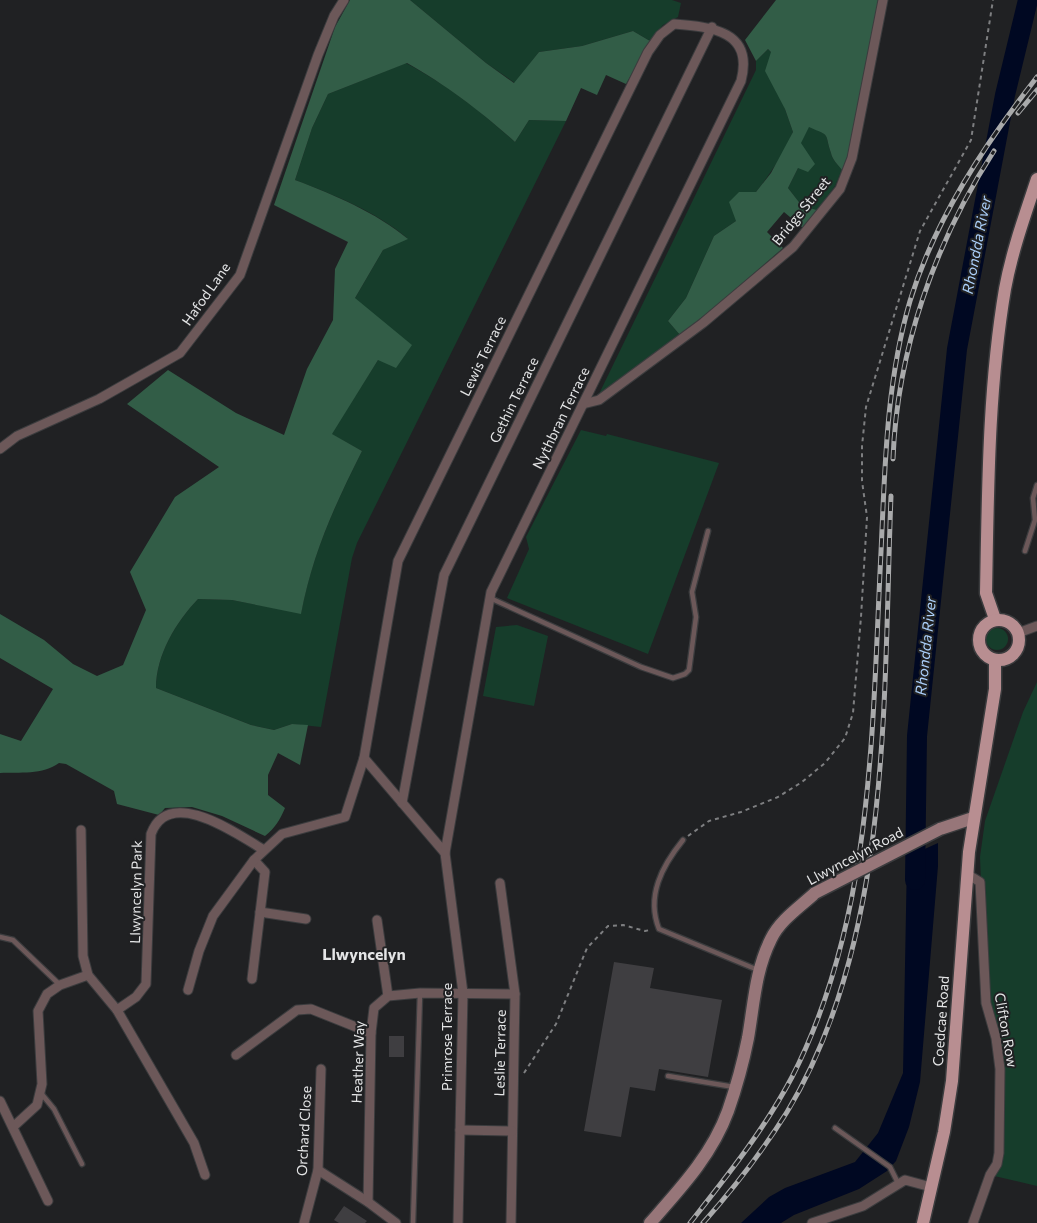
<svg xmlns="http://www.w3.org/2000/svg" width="1037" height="1223" viewBox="0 0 1037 1223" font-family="Commissioner,sans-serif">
<rect width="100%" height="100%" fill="#202123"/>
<!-- green -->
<g fill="#163d2b">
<polygon points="410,0 672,0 681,3 678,17 663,25 650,41 633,31 582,46 539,52 515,83 486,63"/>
<path d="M768,49L771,52L785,109L793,132C784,153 771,173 756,192H739L736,221L714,236L686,298L668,321L680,335L598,396L756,70V61Z"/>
<path d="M406,63C450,87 478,109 515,142L529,120L566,121L357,543L352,558L321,727L292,724L274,730L251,725L156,688C156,655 176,622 198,599L232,600L301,613C313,552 334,507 362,451L331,434L378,360L355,298L383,250L407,238C375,211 334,195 295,180L312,128L328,94Z"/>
<path d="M809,126C832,137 824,132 831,153C832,159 838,165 842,170L835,186L817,210L802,206L788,188L798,168L800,143Z"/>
<polygon points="581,430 606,436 607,434 719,463 648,654 507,598 529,549 526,537"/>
<polygon points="517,625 548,636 534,706 483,696 496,627"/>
<circle cx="997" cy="639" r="11"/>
<polygon points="1037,682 1037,1186 990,1175 997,1164 1000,1069 986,1003 980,857 985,821 1023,712"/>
</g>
<!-- forest -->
<g fill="#325d47">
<path d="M350,0H410L486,63L514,83L539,52L582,46L633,31L650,41L626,84L606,75L597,95L581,88L566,121L529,120L515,142C479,110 449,87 407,63L328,94L312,128L295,180C335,195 375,212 408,239L383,250L355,298L412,345L396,368L378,360L332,434L362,451C334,507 313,552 301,614L232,600L198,599C176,622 156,655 156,688L251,725L274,730L292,724L308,725L300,765L278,753L268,775V795L285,808C280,820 275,828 265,836L222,816L192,807L165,808L159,815L117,804L114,791L66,764L59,763C43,775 19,772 0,773V734L21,741L53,689L0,658V614L44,640L73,664L97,676L123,665L146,610L130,572L175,497L219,467L127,404L168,370L236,413L284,435L307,369L333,320L335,269L348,242L274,205L335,27Z"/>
<path d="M776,0H880L848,155L842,170C838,165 832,159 831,153C824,132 832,137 809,127L801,143L815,164L808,172L798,168L788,188L802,206L817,210L803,228L784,212L767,232L783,248L717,305L680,335L668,321L686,298L714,236L736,221L729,202L739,192H756L771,173L793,132L785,109L765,71L771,52L768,49L756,61L745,40Z"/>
</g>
<!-- water -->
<polygon fill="#000822" points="938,843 938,866 920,1082 909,1127 896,1161 887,1171 859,1189 794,1215 781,1223 741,1223 769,1197 785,1188 855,1162 878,1133 903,1073 907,857"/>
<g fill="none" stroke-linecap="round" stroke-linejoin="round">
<!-- river -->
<polyline stroke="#000822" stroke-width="20" points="915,880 917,736 957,349 1005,95 1028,0"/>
</g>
<!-- building -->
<g fill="#3f3e41">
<polygon points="614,962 654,968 650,988 722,1000 708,1077 659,1069 655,1091 630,1087 621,1137 584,1131"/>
<rect x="389" y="1036" width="15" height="21"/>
<polygon points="344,1206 367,1221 365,1223 339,1223 334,1220"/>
</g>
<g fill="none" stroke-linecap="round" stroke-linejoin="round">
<defs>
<g id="lane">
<polyline points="1025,551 1035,520 1033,498 1037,485"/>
<polyline points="490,598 641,667 673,678 685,674 689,670 696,617 692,592 708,531"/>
<path d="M683,840C662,866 646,896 659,929L758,970"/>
<polyline points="0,937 13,940 60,985"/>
<polyline points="668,1076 734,1087"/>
<polyline points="40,1092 54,1109 82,1164"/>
<polyline points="835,1128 890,1167 898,1183"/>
<polyline points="413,1223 420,993"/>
</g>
<g id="street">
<polyline points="583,404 599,400 703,323 793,247 840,189 852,158 883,0"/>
<polyline points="0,449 17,436 99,399 180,353 240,275 318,55 334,16 344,0"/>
<polyline points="1018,633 1037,626"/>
<polyline points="364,758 445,853"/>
<polyline points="402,803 444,575 712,27"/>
<polyline points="81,830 83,956 88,975 117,1010 194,1143 205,1175"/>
<polyline points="967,874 980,882 986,1003 996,1038 1000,1069 999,1153 997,1164 990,1175 973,1223"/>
<polyline points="500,883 515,994 511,1223"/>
<polyline points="260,912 306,919"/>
<polyline points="377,920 388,996"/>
<path d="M252,979L265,872L254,860L282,834L345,817L364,758L398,561L648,52L660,35L674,24C712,27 754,31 741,81L491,592L445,853L463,993L458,1223"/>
<polyline points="188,990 199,951 213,916 254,860"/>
<path d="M117,1010L136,997L146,984L151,834C169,785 237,834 264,850"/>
<polyline points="236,1055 297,1010 311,1009 371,1033"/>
<polyline points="0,1101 48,1201"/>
<polyline points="13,1127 37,1105 42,1084 38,1011 47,994 60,985 88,975"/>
<polyline points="460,1130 512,1131"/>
<polyline points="318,1170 368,1202 396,1223"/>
<polyline points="368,1202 371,1033 374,1008 388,996 420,993 515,994"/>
<polyline points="304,1223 318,1170 321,1069"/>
<polyline points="812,1223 863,1206 905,1180 931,1187"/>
</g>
<g id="secondary">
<polyline points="940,829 973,818"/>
<path d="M650,1223C680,1189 712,1155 728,1111C736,1088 743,1063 748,1038C754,1004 755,971 771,939C780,920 800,907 815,893"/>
</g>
<g id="primary">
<path d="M995,619L986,593C988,492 988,389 1005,289C1012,251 1025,215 1037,179"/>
<circle cx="999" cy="640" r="20"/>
<polyline points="923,1223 944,1132 952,1081 969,852 995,689 995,660"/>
</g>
</defs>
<!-- lane casing -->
<use href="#lane" stroke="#3b3c3e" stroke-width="7"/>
<!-- street casing -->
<use href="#street" stroke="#3b3c3e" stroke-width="11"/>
<!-- secondary casing -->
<use href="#secondary" stroke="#3b3c3e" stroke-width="15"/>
<!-- primary casing -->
<use href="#primary" stroke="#3b3c3e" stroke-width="15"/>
<!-- path -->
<g stroke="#7e7f81" stroke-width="2" stroke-dasharray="4 4" stroke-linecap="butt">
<polyline points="688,836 709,821 741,812 778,797 802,782 825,763 845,738 853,713 861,617 867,517 862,481 862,446 866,407 920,231 971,140 993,0"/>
<polyline points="524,1073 556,1024 587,948 608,926 623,925 645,931 650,930"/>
</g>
<!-- lane -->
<use href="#lane" stroke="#6c5859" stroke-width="4.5"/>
<!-- street -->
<use href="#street" stroke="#6c5859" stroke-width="9"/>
<!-- secondary -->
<use href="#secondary" stroke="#977679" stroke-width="12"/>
<!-- primary -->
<use href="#primary" stroke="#b88e91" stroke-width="12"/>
<defs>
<g id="rail">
<polyline points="1018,113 1037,90"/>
<path d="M893,459C897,350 935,242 994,151"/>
<path d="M690,1223C727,1176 764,1130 792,1077C874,917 872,727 881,552C885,467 886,383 910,301C935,219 985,144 1037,77"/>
<path d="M703,1223C734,1188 762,1152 787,1112C893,937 883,694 891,496"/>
</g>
</defs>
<!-- rail casing -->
<use href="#rail" stroke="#a9aaab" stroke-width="5"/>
<!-- rail -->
<use href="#rail" stroke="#202123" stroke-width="3" stroke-dasharray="9" stroke-linecap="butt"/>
<defs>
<polyline id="secondary-bridge" points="815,893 940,829"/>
</defs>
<!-- secondary-bridge casing -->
<use href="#secondary-bridge" stroke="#3b3c3e" stroke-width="15" stroke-linecap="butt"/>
<!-- secondary-bridge -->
<use href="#secondary-bridge" stroke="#977679" stroke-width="12"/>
</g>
<g text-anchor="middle" stroke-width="4" stroke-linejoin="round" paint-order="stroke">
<!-- street labels -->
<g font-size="14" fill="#e4e5e6" stroke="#202123">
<text transform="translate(801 211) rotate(-51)" y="5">Bridge Street</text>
<text transform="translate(206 294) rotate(-55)" y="5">Hafod Lane</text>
<text transform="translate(483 356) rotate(-64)" y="5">Lewis Terrace</text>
<text transform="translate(514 400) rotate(-64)" y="5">Gethin Terrace</text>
<text transform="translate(561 418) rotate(-64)" y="5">Nythbran Terrace</text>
<text transform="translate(855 856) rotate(-28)" y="5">Llwyncelyn Road</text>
<text transform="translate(136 892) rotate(-89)" y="5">Llwyncelyn Park</text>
<text transform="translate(941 1021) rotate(-86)" y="5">Coedcae Road</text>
<text transform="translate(1006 1030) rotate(80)" y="5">Clifton Row</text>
<text transform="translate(447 1037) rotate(-90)" y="5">Primrose Terrace</text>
<text transform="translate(500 1053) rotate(-89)" y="5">Leslie Terrace</text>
<text transform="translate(358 1062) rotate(-88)" y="5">Heather Way</text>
<text transform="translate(304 1131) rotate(-87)" y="5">Orchard Close</text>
</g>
<!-- water labels -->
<g font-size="15" font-style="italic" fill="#abcffa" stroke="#202123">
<text transform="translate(977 245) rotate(-79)" y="5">Rhondda River</text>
<text transform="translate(926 646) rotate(-84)" y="5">Rhondda River</text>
</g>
<!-- quarter labels -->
<g font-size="16" font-weight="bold" fill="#e4e5e6" stroke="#202123">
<text x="364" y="960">Llwyncelyn</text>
</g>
</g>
</svg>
